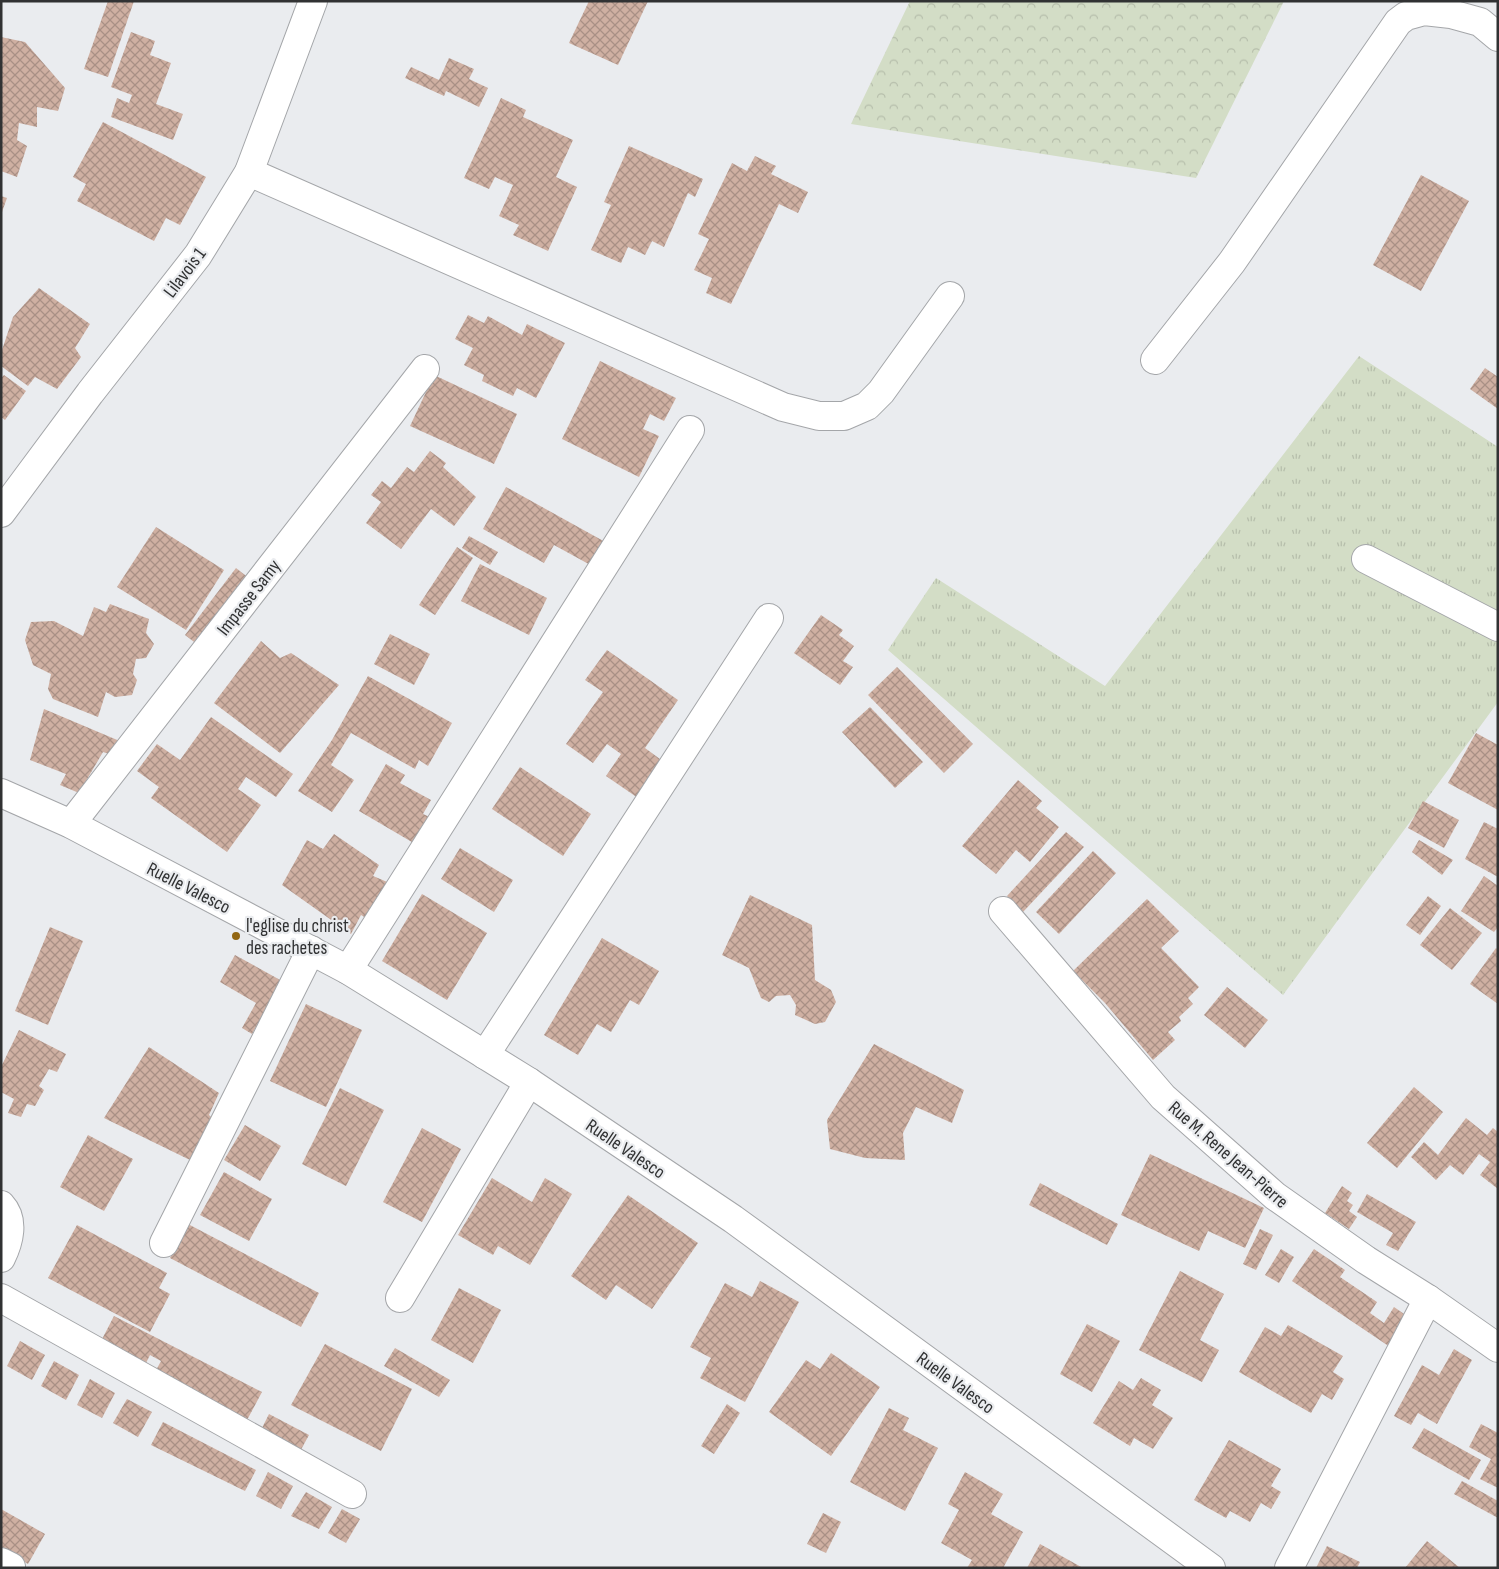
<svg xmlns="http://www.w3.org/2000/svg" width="1499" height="1569" viewBox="0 0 1499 1569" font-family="'Sofia Sans Condensed',sans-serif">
<defs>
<pattern id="grass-tufts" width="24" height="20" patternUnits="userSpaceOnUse" patternTransform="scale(1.25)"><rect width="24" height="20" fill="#d3ddc6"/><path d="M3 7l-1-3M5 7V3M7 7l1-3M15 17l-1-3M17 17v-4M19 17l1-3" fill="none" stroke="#b6beab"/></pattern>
<pattern id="forest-crowns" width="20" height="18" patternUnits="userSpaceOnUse" patternTransform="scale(1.25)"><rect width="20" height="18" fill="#d3ddc6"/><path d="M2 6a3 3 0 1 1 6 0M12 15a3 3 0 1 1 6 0" fill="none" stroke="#b6beab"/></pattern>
<pattern id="building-cross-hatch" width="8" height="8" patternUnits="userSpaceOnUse" patternTransform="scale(1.25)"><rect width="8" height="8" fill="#cfb0a2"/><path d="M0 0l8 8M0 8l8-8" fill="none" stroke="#a99085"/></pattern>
</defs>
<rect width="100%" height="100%" fill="#eaecef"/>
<!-- grass -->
<polygon fill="url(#grass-tufts)" points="1359,356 1498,447 1498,702 1283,995 888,650 936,578 1105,686"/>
<!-- forest -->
<polygon fill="url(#forest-crowns)" points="910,1 1284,1 1196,178 851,124"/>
<!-- building -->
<g fill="url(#building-cross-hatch)">
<polygon points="108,1 134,1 108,77 84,69"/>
<polygon points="589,1 648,1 618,65 569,43"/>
<polygon points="131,32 155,41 150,55 171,63 156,104 183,114 173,140 111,117 117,98 129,103 132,95 111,87"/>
<polygon points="1,37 25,42 65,88 58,111 37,107 37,127 19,123 17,140 27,146 17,177 1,171"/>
<polygon points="449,58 474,69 469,79 488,88 479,107 446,91 444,96 405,78 411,67 439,80"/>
<polygon points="501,98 526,110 523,117 573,140 556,177 577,187 548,251 513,235 519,225 499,216 513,185 495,177 489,189 464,178"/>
<polygon points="103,122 206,177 180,225 166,218 154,241 77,201 86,184 73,177"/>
<polygon points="629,146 703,179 695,197 688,193 664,247 652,241 645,255 628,247 621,263 591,250 611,205 604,202"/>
<polygon points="755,156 776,166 771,174 808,192 798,213 779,204 731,304 706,293 712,278 694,270 709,239 698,234 732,163 747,171"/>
<polygon points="1421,175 1469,201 1421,291 1373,265"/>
<polygon points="1,196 7,198 2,212 1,212"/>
<polygon points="39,288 90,324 75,348 81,357 57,389 35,377 28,386 1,366 1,353 13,317"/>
<polygon points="468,315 484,323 488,316 522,335 527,324 565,343 536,398 517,388 513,396 482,381 484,375 464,365 473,348 455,339"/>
<polygon points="600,361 676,398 664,421 650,414 643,429 659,436 639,477 562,439"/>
<polygon points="1485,368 1498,377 1498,409 1470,389"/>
<polygon points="4,375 26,391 5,420 1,417 1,378"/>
<polygon points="434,375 517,414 494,464 410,426"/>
<polygon points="430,451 446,463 443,467 476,497 454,526 431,509 401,549 366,523 381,502 371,495 382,481 391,488 407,467 414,472"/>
<polygon points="506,487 607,543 594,567 554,545 544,563 483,529"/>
<polygon points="156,527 224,570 186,630 117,587"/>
<polygon points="469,536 498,552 490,565 462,548"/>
<polygon points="457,547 473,558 435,615 419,605"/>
<polygon points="480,564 547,598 529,635 461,601"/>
<polygon points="236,568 250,579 198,645 185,635"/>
<polygon points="110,604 149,619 146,633 154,644 146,658 136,659 133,674 137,680 132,695 115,697 106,692 98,717 53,699 48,689 51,674 33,665 25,640 31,622 54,621 83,636 94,607 106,612"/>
<polygon points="821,615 843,630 839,635 854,646 843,661 853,667 840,685 794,653"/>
<polygon points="390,634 430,654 414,685 374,664"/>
<polygon points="261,641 280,658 291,653 339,685 280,753 214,703"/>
<polygon points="607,650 678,700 645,748 664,762 638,798 606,776 621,754 607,744 593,763 566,744 603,692 585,680"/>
<polygon points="897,667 973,744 944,773 868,695"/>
<polygon points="368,676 452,723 428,766 419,760 415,769 351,733 331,765 354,780 332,812 298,791 332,740"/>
<polygon points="870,707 923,762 895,788 842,732"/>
<polygon points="44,709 122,742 115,756 103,752 79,793 60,785 66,774 30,760"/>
<polygon points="211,717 293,774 276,797 246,777 238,789 261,805 227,852 151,798 159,787 137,771 157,744 180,760"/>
<polygon points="1476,733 1498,745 1498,810 1448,783"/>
<polygon points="386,764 405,775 400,783 431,800 423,814 432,818 417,845 359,811"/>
<polygon points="520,767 591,814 563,856 492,809"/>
<polygon points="1018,780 1042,801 1036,808 1059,827 1030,862 1016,850 996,874 962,846"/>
<polygon points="1423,801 1459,820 1444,848 1408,828"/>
<polygon points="1484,822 1498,829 1498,877 1465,859"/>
<polygon points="1066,832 1084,847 1023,912 1007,896"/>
<polygon points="334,834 379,865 373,876 392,884 371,921 361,915 351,934 282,885 307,840 323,849"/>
<polygon points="1419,840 1453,860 1442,875 1412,852"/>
<polygon points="460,848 513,880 494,912 441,879"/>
<polygon points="1093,851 1116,873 1059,934 1036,912"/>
<polygon points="1484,876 1498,886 1498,927 1494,932 1461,911"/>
<polygon points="422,894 487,933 447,1000 382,961"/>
<polygon points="750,895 812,925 815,980 831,990 836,1002 825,1022 815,1024 795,1015 796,1005 790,995 776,996 769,1002 761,998 749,968 722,955"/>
<polygon points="1428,896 1441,906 1420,935 1406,925"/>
<polygon points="1147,899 1179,931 1161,948 1199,987 1188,998 1193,1004 1179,1017 1181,1021 1168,1032 1175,1040 1153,1060 1105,1003 1073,971"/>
<polygon points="1450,908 1482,933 1452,970 1420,945"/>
<polygon points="50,927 83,941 48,1025 15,1011"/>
<polygon points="602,938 659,971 639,1005 630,1000 611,1032 597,1024 578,1055 544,1035"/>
<polygon points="1496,948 1498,950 1498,1004 1470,984"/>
<polygon points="235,955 282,981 252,1034 242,1028 256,1003 220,982"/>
<polygon points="1227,987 1268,1020 1245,1048 1204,1015"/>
<polygon points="306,1004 362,1030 326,1107 270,1081"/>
<polygon points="19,1030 66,1054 57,1072 49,1069 39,1086 44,1090 35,1106 27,1104 21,1117 8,1113 14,1099 1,1092 1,1067"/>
<polygon points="874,1044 964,1090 952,1123 916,1107 903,1133 905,1160 865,1158 830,1149 827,1120"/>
<polygon points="149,1047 219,1093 209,1115 217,1122 190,1160 104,1118"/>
<polygon points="1414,1087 1443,1112 1397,1168 1367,1143"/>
<polygon points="340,1088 384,1110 346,1186 302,1164"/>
<polygon points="1466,1118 1487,1135 1493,1128 1498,1132 1498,1189 1480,1175 1490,1162 1479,1154 1463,1175 1450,1165 1436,1180 1411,1157 1424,1142 1438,1155"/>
<polygon points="245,1125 281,1146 260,1181 224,1160"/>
<polygon points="422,1128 461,1149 422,1222 383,1202"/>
<polygon points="88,1135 133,1159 104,1211 60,1187"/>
<polygon points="1150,1154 1264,1208 1245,1248 1208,1231 1199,1251 1121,1215"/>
<polygon points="224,1172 272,1199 249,1241 200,1215"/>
<polygon points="492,1178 532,1202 545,1178 572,1194 530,1265 498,1246 493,1255 458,1235"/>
<polygon points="1040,1183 1118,1224 1107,1245 1029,1205"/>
<polygon points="1342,1186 1352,1193 1347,1201 1353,1205 1349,1211 1357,1217 1349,1229 1325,1213"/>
<polygon points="1367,1194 1416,1222 1398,1251 1386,1245 1393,1233 1357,1212"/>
<polygon points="628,1195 698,1243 652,1309 616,1285 606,1300 571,1276"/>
<polygon points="188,1224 319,1293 301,1327 170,1258"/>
<polygon points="77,1225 167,1273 159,1288 170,1294 150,1332 48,1278"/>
<polygon points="1260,1229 1273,1235 1256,1270 1243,1264"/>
<polygon points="1281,1249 1294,1257 1279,1283 1265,1275"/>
<polygon points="1314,1249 1345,1270 1340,1277 1377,1302 1370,1313 1384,1323 1394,1307 1410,1318 1390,1347 1292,1281"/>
<polygon points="1180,1271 1224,1294 1200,1340 1219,1350 1202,1382 1139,1350"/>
<polygon points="760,1281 799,1302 745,1402 700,1378 711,1358 690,1347 725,1283 752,1297"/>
<polygon points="459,1288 501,1310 473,1363 431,1340"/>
<polygon points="114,1316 262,1392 246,1422 154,1374 161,1361 150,1355 144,1367 99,1345"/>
<polygon points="1087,1324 1120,1341 1092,1392 1060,1374"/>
<polygon points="1288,1325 1343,1356 1333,1372 1344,1379 1332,1400 1322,1394 1311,1413 1239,1372 1265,1327 1281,1336"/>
<polygon points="20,1341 45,1355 32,1380 7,1366"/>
<polygon points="325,1344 412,1389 381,1451 291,1405"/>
<polygon points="395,1348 450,1380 439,1397 384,1366"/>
<polygon points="1454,1349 1472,1360 1437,1424 1418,1413 1411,1425 1394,1416 1422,1365 1439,1375"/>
<polygon points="831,1353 880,1387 831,1456 769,1412 806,1360 820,1369"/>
<polygon points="54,1361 79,1375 66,1400 41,1386"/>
<polygon points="1141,1378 1161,1390 1152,1405 1173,1418 1153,1449 1134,1438 1130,1446 1093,1423 1119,1381 1133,1390"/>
<polygon points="90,1379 115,1393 102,1418 77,1405"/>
<polygon points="127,1399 152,1412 138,1437 113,1423"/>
<polygon points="727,1404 740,1413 714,1454 701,1446"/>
<polygon points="889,1408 909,1418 903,1430 938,1448 905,1511 850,1482"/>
<polygon points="269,1414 309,1435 297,1457 258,1436"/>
<polygon points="163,1422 256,1470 245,1491 151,1445"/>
<polygon points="1481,1424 1498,1433 1498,1488 1480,1479 1491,1459 1469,1447"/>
<polygon points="1424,1428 1481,1460 1469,1480 1412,1448"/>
<polygon points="1229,1440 1281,1469 1271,1486 1281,1492 1271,1509 1261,1503 1250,1522 1230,1511 1226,1518 1194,1500"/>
<polygon points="268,1472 293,1486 281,1509 256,1496"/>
<polygon points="965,1472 1003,1494 991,1514 1023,1532 1003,1568 967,1568 972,1560 941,1543 959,1510 948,1504"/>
<polygon points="1462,1481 1498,1501 1498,1518 1454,1494"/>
<polygon points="306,1492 332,1507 319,1529 291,1516"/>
<polygon points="1,1509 45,1534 28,1564 1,1548"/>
<polygon points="342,1509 360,1519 346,1543 328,1533"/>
<polygon points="823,1513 841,1522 826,1553 807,1544"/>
<polygon points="1427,1541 1460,1568 1405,1568"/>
<polygon points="1040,1544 1083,1568 1027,1568"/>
<polygon points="1327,1546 1360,1562 1357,1568 1316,1568"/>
</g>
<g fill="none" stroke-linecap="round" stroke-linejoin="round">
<defs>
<g id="minor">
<polyline points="249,172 783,407 819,416 844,416 867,406 881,392 950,296"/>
<polyline points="1155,360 1232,262 1398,22 1406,16 1424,11 1451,14 1480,22 1498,37"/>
<polyline points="1,513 90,393 198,255 249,172 313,1"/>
<polyline points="1366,559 1498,627"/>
<polyline points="1,793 71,824 348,970 529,1082 733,1219 1211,1568"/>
<polyline points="71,824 425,369"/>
<polyline points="1003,911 1163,1097 1275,1196 1366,1260 1428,1299 1498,1348"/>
<polyline points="348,970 690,430"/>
<polyline points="485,1055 769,618"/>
<path d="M1,1205C15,1220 9,1242 1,1258"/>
<polyline points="164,1243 311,950"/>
<polyline points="1,1298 352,1494"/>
<polyline points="400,1298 529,1082"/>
<polyline points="1,1562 11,1567"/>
<polyline points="1289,1568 1428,1299"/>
</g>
</defs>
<!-- minor casing -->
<use href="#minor" stroke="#a4a6a9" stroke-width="30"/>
<!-- minor -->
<use href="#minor" stroke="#fff" stroke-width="28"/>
</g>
<!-- markers -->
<circle fill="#926611" stroke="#eaecef" stroke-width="2" cx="236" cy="936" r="5"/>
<g text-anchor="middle" stroke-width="4.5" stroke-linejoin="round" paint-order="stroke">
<!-- street labels -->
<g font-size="19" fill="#313233" stroke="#eaecef">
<text transform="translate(184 272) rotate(-53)" y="7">Lilavois 1</text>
<text transform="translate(248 597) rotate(-52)" y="7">Impasse Samy</text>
<text transform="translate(189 887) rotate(27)" y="7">Ruelle Valesco</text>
<text transform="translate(626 1148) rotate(34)" y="7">Ruelle Valesco</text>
<text transform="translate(1229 1154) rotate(41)" y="7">Rue M. Rene Jean-Pierre</text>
<text transform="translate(956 1382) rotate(36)" y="7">Ruelle Valesco</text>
</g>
<!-- poi labels -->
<g font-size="19" fill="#313233" stroke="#eaecef" text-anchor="start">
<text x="246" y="932">l'eglise du christ<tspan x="246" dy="22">des rachetes</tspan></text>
</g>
</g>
<!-- border -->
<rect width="1499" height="1569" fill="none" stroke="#313233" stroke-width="5"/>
</svg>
